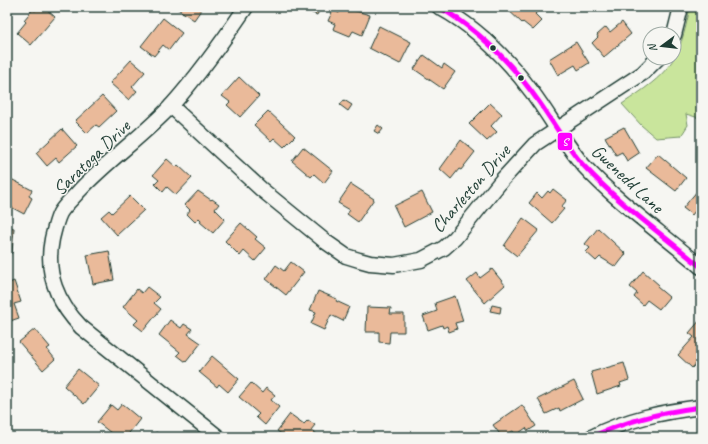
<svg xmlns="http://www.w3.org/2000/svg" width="708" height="444" viewBox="0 0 708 444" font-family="Caveat,sans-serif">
<rect width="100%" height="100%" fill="#f6f6f2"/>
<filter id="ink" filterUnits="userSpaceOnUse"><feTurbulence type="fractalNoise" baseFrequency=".025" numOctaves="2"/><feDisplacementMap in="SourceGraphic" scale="8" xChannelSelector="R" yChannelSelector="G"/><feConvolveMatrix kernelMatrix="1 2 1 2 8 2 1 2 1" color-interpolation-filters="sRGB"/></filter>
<g filter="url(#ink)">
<!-- green -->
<path fill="#c9e59c" stroke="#749168" d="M690,7H701V135L699,134V118L686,114L688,125L681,136L656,138L641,125L622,104C669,73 679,63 690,7Z"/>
<!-- building -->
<g fill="#eaba9a" stroke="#1f3d34">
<polygon points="38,7 44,7 55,17 31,45 17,33 26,22 24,20 33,9 35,11"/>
<polygon points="175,7 200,7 199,9 201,10 194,20"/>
<polygon points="298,7 321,7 317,15"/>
<polygon points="342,7 370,15 362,35 353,31 350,36 333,29 335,24 328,21 333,10 339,13"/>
<polygon points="505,7 534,7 538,11 535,14 542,21 533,30 523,22 522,23"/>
<polygon points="633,7 648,7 648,8 633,10"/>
<polygon points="163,18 182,33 169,50 163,45 154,56 141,46"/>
<polygon points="622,22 631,34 604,57 592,43 598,37 597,35 606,27 610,32"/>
<polygon points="379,26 411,42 400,64 369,48"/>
<polygon points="576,42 589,63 578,70 575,65 558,75 549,59"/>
<polygon points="424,55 442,68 444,64 455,72 443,89 414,69"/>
<polygon points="131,60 145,72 132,87 137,91 129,100 110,83"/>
<polygon points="239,77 259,96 240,117 227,105 230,102 222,96"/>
<polygon points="102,96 116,111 99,127 96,125 87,133 75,121"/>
<polygon points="344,100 352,105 348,111 340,105"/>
<polygon points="490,103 502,114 491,126 497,132 487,141 469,124"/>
<polygon points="268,111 295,136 284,147 274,138 271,141 254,125"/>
<polygon points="378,125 383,129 379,134 374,131"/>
<polygon points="624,127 639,153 627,161 622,152 616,155 605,137"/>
<polygon points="62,129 77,146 59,162 56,158 47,166 36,153"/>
<polygon points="461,140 475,152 461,170 459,169 451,179 440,169"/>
<polygon points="303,147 333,171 324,183 314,174 311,177 292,161"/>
<polygon points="658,154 686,178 676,191 646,168"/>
<polygon points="167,159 176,167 178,165 192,178 176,195 167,187 163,192 155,184 159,180 153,175"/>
<polygon points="11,179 32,190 29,196 32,198 24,214 7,205 7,186"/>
<polygon points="351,184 374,199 358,222 347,214 350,210 338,203"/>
<polygon points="553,189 567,200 561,207 564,209 552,223 529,203 537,193 542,198 548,191 550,193"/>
<polygon points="698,190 701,192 701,216 695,211 692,215 683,208"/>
<polygon points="198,191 211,200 212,199 219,204 215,209 225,219 213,233 200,222 201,220 199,218 195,222 187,214 190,210 185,205"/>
<polygon points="422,192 432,212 404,227 394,206"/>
<polygon points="130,196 144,210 117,235 101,217 109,210 112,213"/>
<polygon points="523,218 539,230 517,256 504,246"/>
<polygon points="241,223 257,237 255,239 266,248 255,261 244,251 240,256 225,241"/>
<polygon points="7,227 14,228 12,253 10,253 9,264 7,264"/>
<polygon points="598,228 626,254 616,267 600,257 596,261 586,252 590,248 585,244"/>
<polygon points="109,251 114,280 93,284 87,255"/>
<polygon points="291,262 304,272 286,295 266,279 276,265 284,271"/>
<polygon points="492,269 505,285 485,303 467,281 477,273 480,278"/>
<polygon points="643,271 659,285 657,287 669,297 659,309 647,300 643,305 634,297 637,293 630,287"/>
<polygon points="14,281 21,302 14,304 19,318 7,322 7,284"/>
<polygon points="147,287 160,297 154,303 161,309 143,331 134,324 138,320 123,307 137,289 142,293"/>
<polygon points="318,291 337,299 336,301 349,307 343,321 331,315 324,330 311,324 316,312 310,310"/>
<polygon points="455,296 463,321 455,323 457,329 449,332 447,326 443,328 442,325 428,330 423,316 437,311 435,303"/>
<polygon points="492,305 501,307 500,313 490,311"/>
<polygon points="367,307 391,308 390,314 404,314 404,332 390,332 389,343 379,342 379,332 366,332"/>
<polygon points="701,319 701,358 692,368 678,355 694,337 689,333"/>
<polygon points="170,320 181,328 184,324 192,329 188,334 201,343 186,362 177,355 180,352 159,335"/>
<polygon points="35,329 50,347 47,349 55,359 43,370 19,342"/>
<polygon points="212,356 239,379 228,392 219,384 217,387 199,372"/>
<polygon points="624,363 629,380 620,383 621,386 597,394 591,372"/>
<polygon points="78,369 99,386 84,404 64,386"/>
<polygon points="574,381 583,399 560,411 559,408 546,414 538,399"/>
<polygon points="251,383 262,393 266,388 275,395 271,400 279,407 265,425 256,417 259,414 239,397"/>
<polygon points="122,404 140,419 126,437 116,437 97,422 111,405 117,410"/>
<polygon points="522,405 536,426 528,431 526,428 516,435 513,431 502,437 493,425"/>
<polygon points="290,414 304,424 308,420 315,425 311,430 321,437 286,437 277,431"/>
<polygon points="156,432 162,437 152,437"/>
</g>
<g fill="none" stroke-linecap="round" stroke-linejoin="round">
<defs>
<g id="minor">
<path d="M439,7C476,27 507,58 532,92C550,116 564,143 584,166C619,204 662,233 701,267"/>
<polyline points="674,35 681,7"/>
<polyline points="171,106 261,189 326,242 346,256 359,260 370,263 394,265 421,260 444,248 455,238 502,180 535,144 643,73 658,58"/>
<path d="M218,437L81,327C57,302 45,274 52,239C54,231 56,221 60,213C65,205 73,198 80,190C108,160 143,136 171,106C199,75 223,41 246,7"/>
<path d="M592,437C626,419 663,412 701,407"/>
</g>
</defs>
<!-- minor casing -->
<use href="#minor" stroke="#1f3d34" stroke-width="17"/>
<!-- path -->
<polyline stroke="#1f3d34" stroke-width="2.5" stroke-dasharray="3 3" stroke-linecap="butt" points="698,15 701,15"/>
<!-- minor -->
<use href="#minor" stroke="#f6f6f2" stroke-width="14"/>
<defs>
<g id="bus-1">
<path d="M439,7C480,31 512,63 539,102C554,123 567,147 584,166C619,204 662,234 701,267"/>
<path d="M592,437C627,420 663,412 701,407"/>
</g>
</defs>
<!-- bus-1 casing -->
<use href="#bus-1" stroke="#f6f6f2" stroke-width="8"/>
<!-- bus-1 -->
<use href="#bus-1" stroke="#f0f" stroke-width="5"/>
</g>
</g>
<!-- markers -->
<g fill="#1f3d34" stroke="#f6f6f2" stroke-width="1.5">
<circle cx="493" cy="48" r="3.5"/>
<circle cx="521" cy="78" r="3.5"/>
</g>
<g text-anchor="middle" stroke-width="3" stroke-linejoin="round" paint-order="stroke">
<!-- street labels -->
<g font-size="19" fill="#1f3d34" stroke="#f6f6f2">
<text transform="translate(91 157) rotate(-44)" y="7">Saratoga Drive</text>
<text transform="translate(628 178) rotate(43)" y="7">Gwenedd Lane</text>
<text transform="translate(470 188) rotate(-49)" y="7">Charleston Drive</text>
</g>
</g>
<rect stroke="#f6f6f2" stroke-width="1.5" x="557" y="132" width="16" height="19" rx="4" fill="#f0f"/>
<g font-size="11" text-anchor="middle" font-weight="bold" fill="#fff">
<text x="565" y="145">S</text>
</g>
<!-- margin -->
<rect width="708" height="444" fill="none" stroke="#f6f6f2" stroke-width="24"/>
<rect x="12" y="12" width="684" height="420" fill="none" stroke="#1f3d34" stroke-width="1.5" filter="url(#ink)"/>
<!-- north arrow -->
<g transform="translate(662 46) rotate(255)"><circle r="19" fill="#f6f6f2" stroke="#a0aca6"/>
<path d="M0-3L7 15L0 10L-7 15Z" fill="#1f3d34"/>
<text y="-6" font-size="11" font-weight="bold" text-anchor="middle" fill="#1f3d34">N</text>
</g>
</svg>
